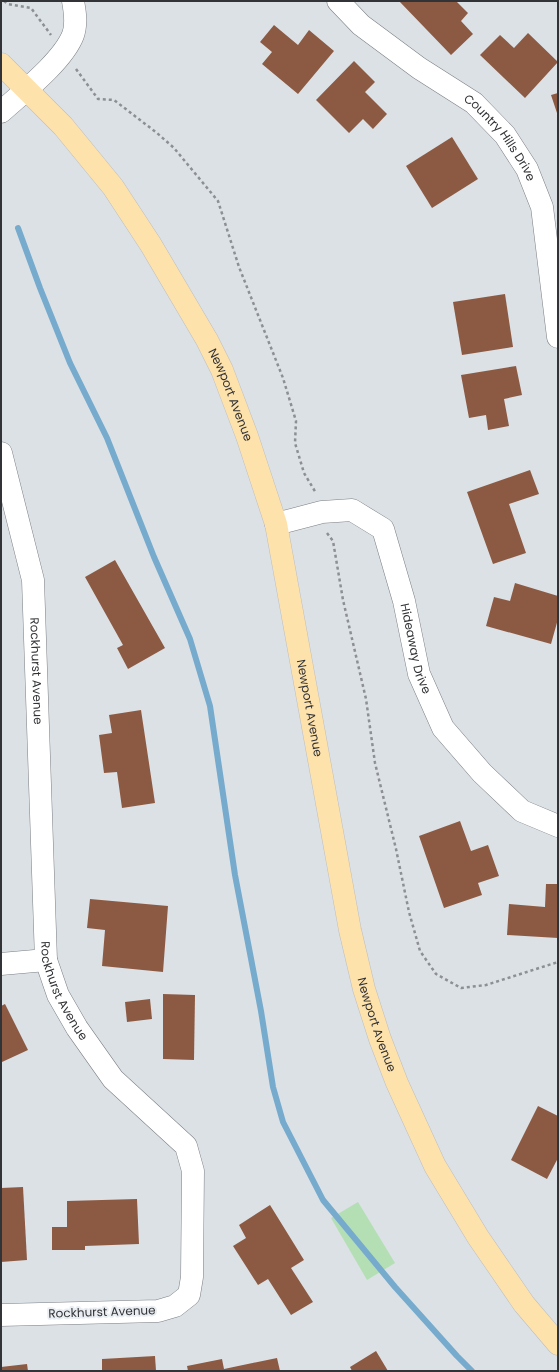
<svg xmlns="http://www.w3.org/2000/svg" width="559" height="1372" viewBox="0 0 559 1372" font-family="Poppins,sans-serif">
<rect width="100%" height="100%" fill="#dce1e6"/>
<!-- green -->
<polygon fill="#b4dfb4" points="358,1202 395,1263 367,1280 331,1218"/>
<g fill="none" stroke-linecap="round" stroke-linejoin="round">
<!-- stream -->
<polyline stroke="#76abcd" stroke-width="6" points="18,228 40,288 70,363 107,438 154,557 190,639 210,706 235,875 261,1011 273,1087 283,1122 323,1200 395,1287 457,1356 472,1371"/>
</g>
<!-- building -->
<g fill="#8c5a43">
<polygon points="399,1 458,1 457,2 468,13 461,21 473,34 451,55"/>
<polygon points="274,25 298,45 309,30 334,51 298,94 262,64 272,52 260,42"/>
<polygon points="528,33 558,62 525,98 480,55 500,35 514,48"/>
<polygon points="354,61 375,82 365,92 387,114 373,129 363,119 349,133 316,100"/>
<polygon points="558,93 558,116 551,95"/>
<polygon points="452,137 478,179 432,208 406,166"/>
<polygon points="505,294 513,347 462,355 453,302"/>
<polygon points="516,366 522,395 504,399 509,426 488,430 486,415 469,418 461,375"/>
<polygon points="530,470 539,494 509,504 526,553 493,564 467,492"/>
<polygon points="115,560 165,648 128,669 117,648 123,645 85,577"/>
<polygon points="515,583 558,596 558,619 551,644 486,626 494,597 510,601"/>
<polygon points="141,710 155,803 122,808 117,772 104,773 99,735 112,733 109,715"/>
<polygon points="460,821 471,851 488,845 499,876 478,883 482,895 444,908 419,836"/>
<polygon points="546,884 558,884 558,938 507,935 509,904 545,907"/>
<polygon points="90,899 168,906 163,972 102,966 105,930 87,928"/>
<polygon points="163,994 195,995 194,1060 163,1059"/>
<polygon points="150,999 152,1019 127,1022 125,1002"/>
<polygon points="5,1004 28,1050 2,1062 1,1006"/>
<polygon points="538,1106 558,1116 558,1158 547,1179 511,1160"/>
<polygon points="23,1187 27,1260 1,1262 1,1188"/>
<polygon points="137,1199 139,1244 85,1246 85,1250 52,1250 52,1227 67,1227 67,1201"/>
<polygon points="270,1205 304,1260 291,1268 313,1302 291,1315 268,1279 258,1285 233,1246 246,1238 239,1225"/>
<polygon points="376,1351 388,1371 352,1371 350,1367"/>
<polygon points="155,1356 156,1371 102,1371 102,1359"/>
<polygon points="277,1358 280,1371 188,1371 187,1366 222,1359 224,1369"/>
<polygon points="27,1364 28,1371 1,1371 1,1367"/>
</g>
<g fill="none" stroke-linecap="round" stroke-linejoin="round">
<defs>
<g id="minor">
<path id="s1" d="M338,1L361,25L419,68L474,103L505,135L527,169L542,207L558,337"/>
<path d="M1,112C22,93 63,61 73,35C77,24 75,12 73,1"/>
<path id="s2" d="M1,453L33,580L46,960L58,995L77,1028L113,1079L186,1146L193,1171L192,1277L189,1295L175,1306L158,1311L1,1315"/>
<path id="s3" d="M276,524L322,512L352,510L383,529L404,601L419,674L443,728L482,773L522,811L558,826"/>
<polyline points="1,964 46,960"/>
</g>
<g id="major">
<path id="s4" d="M1,64L63,126L113,187L151,245L207,340L222,370L247,436L276,524L350,930L364,989L380,1039L397,1083L435,1166L478,1237L524,1304L558,1344"/>
</g>
</defs>
<!-- minor casing -->
<use href="#minor" stroke="#7b7f84" stroke-width="23"/>
<!-- major casing -->
<use href="#major" stroke="#bdbebf" stroke-width="23"/>
<!-- path -->
<g stroke="#8c8f93" stroke-width="2.5" stroke-dasharray="3 3" stroke-linecap="butt">
<polyline points="4,1 8,4 31,8 51,35"/>
<polyline points="76,69 98,99 114,100 157,133 174,148 218,201 239,267 283,378 296,421 295,443 304,473 316,493"/>
<polyline points="327,533 333,541 343,600 366,699 375,763 396,849 409,912 420,951 436,974 461,988 486,985 558,962"/>
</g>
<!-- minor -->
<use href="#minor" stroke="#fff" stroke-width="22"/>
<!-- major -->
<use href="#major" stroke="#fee2ac" stroke-width="22"/>
</g>
<g text-anchor="middle" stroke-width="4" stroke-linejoin="round" paint-order="stroke">
<!-- street labels -->
<g font-size="12" fill="#323336" stroke="#eaeef3">
<text dy="4" stroke="none"><textPath href="#s1" startOffset="214">Country Hills Drive</textPath></text>
<text dy="4" stroke="none"><textPath href="#s4" startOffset="406">Newport Avenue</textPath></text>
<text dy="4" stroke="none"><textPath href="#s3" startOffset="238">Hideaway Drive</textPath></text>
<text dy="4" stroke="none"><textPath href="#s2" startOffset="222">Rockhurst Avenue</textPath></text>
<text dy="4" stroke="none"><textPath href="#s4" startOffset="730">Newport Avenue</textPath></text>
<text dy="4" stroke="none"><textPath href="#s2" startOffset="546">Rockhurst Avenue</textPath></text>
<text dy="4" stroke="none"><textPath href="#s4" startOffset="1054">Newport Avenue</textPath></text>
<text transform="translate(102 1312) rotate(-2)" y="4">Rockhurst Avenue</text>
</g>
</g>
<!-- border -->
<rect width="559" height="1372" fill="none" stroke="#323336" stroke-width="4"/>
</svg>
